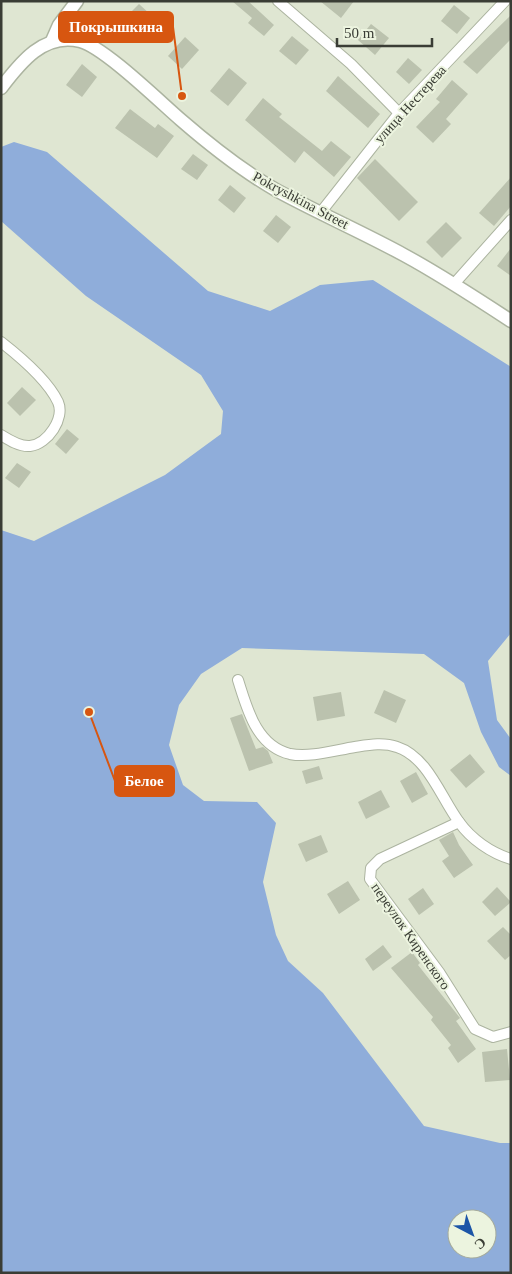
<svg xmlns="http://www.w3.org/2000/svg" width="512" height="1274" viewBox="0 0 512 1274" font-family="Georgia,serif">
<rect width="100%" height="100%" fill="#dfe6d2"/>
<!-- water -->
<path fill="#8fadda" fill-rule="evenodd" d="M14,142L47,152L208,291L270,311L320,285L373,280L511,367V633L488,661L497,720L511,739V776L499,767L481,732L464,683L424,654L242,648L201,674L179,705L169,745L183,785L204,801L257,802L276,823L263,882L276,935L288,961L323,993L424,1126L500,1143H511V1273H1V530L34,541L165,475L221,434L223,411L201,375L86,296L1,221V147ZM457,1219H487V1249H457Z"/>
<!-- building -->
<g fill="#bbc2ae">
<polygon points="232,1 248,1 274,25 264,36 248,23 252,18"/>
<polygon points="320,1 354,1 341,18"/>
<polygon points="139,4 151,15 135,31 123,20"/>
<polygon points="454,5 470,18 457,34 441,21"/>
<polygon points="511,15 511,39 477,74 463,62"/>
<polygon points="371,24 389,38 375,55 358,40"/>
<polygon points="292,36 309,50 296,65 279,51"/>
<polygon points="185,37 199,50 182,69 168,56"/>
<polygon points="408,58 422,70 409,84 396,72"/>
<polygon points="82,64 97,77 82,97 66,85"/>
<polygon points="229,68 247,83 228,106 210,91"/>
<polygon points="338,76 380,114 368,128 326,91"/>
<polygon points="452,80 468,94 446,119 451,124 433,143 416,127 440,102 436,99"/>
<polygon points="263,98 282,114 279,117 322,151 331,141 351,157 334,177 304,151 295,163 245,120"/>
<polygon points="130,109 155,128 158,124 174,136 157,158 115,128"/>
<polygon points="193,154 208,165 197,180 181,169"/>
<polygon points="375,159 418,202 399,221 357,178"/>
<polygon points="511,177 511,206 494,226 479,213"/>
<polygon points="230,185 246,198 234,213 218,200"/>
<polygon points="276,215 291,227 278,243 263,231"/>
<polygon points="446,222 462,238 442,258 426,242"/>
<polygon points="511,248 511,276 497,266"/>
<polygon points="22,387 36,400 20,416 7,403"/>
<polygon points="67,429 79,439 66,454 55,444"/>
<polygon points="17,463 31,472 19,488 5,478"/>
<polygon points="384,690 406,700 396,723 374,713"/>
<polygon points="341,692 345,716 317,721 313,697"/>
<polygon points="242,714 256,749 263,747 268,751 273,763 249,771 230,718"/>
<polygon points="470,754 485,772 466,788 450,770"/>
<polygon points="319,766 323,779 306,784 302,771"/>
<polygon points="416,772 428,794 412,803 400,781"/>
<polygon points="381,790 390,807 366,819 358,802"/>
<polygon points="453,832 459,845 473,865 454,878 442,861 449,856 439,840"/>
<polygon points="321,835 328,852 306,862 298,844"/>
<polygon points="348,881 360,900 339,914 327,894"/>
<polygon points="497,887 511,902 495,916 482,902"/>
<polygon points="423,888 434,904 419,915 408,899"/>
<polygon points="503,927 511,935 511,955 505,960 487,941"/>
<polygon points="383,945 392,957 373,971 365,959"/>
<polygon points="412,952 420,963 418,965 460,1018 456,1021 476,1049 458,1063 448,1048 451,1045 431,1020 433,1017 391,968"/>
<polygon points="507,1049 510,1080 485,1082 482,1052"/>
</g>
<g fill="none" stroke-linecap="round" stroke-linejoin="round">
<defs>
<g id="minor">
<polyline points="278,1 351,64 399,113"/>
<polyline points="321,212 399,113 505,1"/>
<polyline points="454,284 511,220"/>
<path d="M1,342C19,356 48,381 58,402C65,418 48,444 30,446C20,447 9,440 1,435"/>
<path d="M238,680C247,708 256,746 290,754C310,758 336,750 355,747C368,745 383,742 397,747C428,757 441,798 459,822C471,839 491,853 511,859"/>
<polyline points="459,822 380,859 371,868 370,879 439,972 475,1029 493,1037 511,1032"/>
</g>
<g id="tertiary">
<polyline points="52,41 59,25 77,1"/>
<path d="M1,88C20,63 44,32 80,41C104,47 160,102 181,120C211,146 241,170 276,190C318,213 362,232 404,255C441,275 476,298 511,321"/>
</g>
</defs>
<!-- minor casing -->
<use href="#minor" stroke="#acb4a0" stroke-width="12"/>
<!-- tertiary casing -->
<use href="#tertiary" stroke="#acb4a0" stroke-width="15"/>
<!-- minor -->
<use href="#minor" stroke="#fff" stroke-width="10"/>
<!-- tertiary -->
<use href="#tertiary" stroke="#fff" stroke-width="12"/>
</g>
<g text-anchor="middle" stroke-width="4" stroke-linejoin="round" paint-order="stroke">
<!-- street labels -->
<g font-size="14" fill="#3a3d35" stroke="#ecf4df">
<text transform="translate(410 104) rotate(-48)" y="5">улица Нестерева</text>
<text transform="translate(301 200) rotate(28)" y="5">Pokryshkina Street</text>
<text transform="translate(411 936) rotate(55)" y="5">переулок Киренского</text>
</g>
</g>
<!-- callouts -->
<path fill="none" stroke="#d75610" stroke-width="2" d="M182 96L173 27M89 712L115 781"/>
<g fill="#d75610" stroke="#ecf4df" stroke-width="2">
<circle cx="182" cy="96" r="5"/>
<circle cx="89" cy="712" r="5"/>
</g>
<g fill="#d75610" stroke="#d75610" stroke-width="2">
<rect x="59" y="12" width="114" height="30" rx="5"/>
<rect x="115" y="766" width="59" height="30" rx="5"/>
</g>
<g font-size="15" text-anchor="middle" font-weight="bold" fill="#fff">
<text x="116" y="32">Покрышкина</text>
<text x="144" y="786">Белое</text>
</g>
<!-- border -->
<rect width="512" height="1274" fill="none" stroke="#3a3d35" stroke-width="5"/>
<!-- north arrow -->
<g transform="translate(472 1234) rotate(139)"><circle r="24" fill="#ecf4df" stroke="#a5ab9b"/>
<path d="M0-4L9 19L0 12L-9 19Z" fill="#1c55a7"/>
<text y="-8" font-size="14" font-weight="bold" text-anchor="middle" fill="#3a3d35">С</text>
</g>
<!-- scale -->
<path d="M337 38v8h95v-8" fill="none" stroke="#3a3d35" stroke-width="2.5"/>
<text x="344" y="38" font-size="15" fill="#3a3d35" stroke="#ecf4df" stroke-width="4" paint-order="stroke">50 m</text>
</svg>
